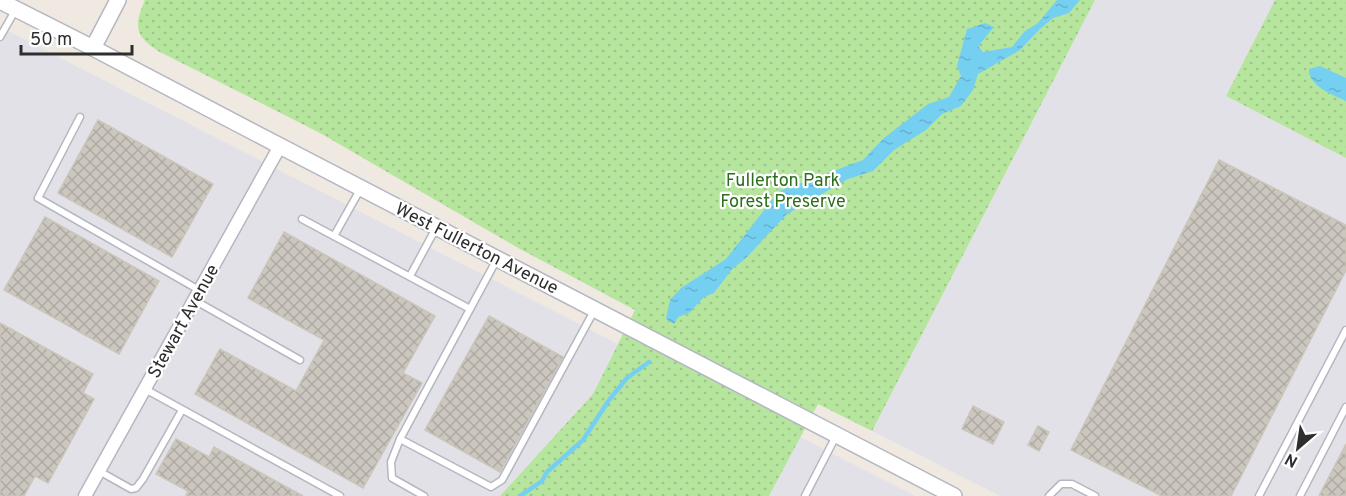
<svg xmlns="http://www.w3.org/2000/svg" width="1346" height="496" viewBox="0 0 1346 496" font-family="Overpass,sans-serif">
<defs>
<pattern id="park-dots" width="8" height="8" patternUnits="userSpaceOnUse" patternTransform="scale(1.5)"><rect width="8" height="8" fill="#b6e59e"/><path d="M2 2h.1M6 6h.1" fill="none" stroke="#9dc588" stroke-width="1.8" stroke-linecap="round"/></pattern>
<pattern id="water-ripples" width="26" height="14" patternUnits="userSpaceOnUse" patternTransform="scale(1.5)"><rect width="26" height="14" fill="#75cff0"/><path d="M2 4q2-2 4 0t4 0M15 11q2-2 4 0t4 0" fill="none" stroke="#66b2ce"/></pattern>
<pattern id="building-cross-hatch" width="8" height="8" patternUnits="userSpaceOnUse" patternTransform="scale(1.5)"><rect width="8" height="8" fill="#cbc7bf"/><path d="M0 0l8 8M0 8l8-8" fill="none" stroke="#afaba4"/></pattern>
</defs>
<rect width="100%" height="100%" fill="#efe9e1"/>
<!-- industrial -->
<g fill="#e3e1e8">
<polygon points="1095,0 1275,0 1226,96 1346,158 1346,496 1000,496 872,431"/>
<polygon points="0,27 618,344 593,394 500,496 0,496"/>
<polygon points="800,437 915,496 769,496"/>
</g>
<!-- park -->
<g fill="url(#park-dots)">
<path d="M145,0H1095L872,431L818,404L769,496H500L593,394L635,310L520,249L320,133L158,51C134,35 134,26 145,0Z"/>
<polygon points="1275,0 1346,0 1346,158 1226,96"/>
</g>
<!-- water -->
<g fill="url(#water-ripples)">
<polygon points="1057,0 1080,0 1069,13 1053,18 1040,29 1020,50 978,74 973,90 961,106 942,114 926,130 894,150 873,171 848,179 787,214 745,259 732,269 714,293 704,297 689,313 678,317 674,324 666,319 670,300 681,288 726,259 779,191 863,160 884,138 928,104 949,97 961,76 957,66 967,29 985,23 994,27 980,44 979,47 983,52 1012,47 1025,31 1038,23"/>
<path d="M1320,66L1346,78V101C1333,95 1308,86 1309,69Z"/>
</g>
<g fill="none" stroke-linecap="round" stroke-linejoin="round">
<!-- stream -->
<polyline stroke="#75cff0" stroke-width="4.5" points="520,496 542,481 547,472 583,440 609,400 627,378 649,362"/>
</g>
<!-- building -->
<g fill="url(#building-cross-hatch)" stroke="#cbc5ba" stroke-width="1.5">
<polygon points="98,120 213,184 172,257 58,193"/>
<polygon points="1219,160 1346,225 1346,270 1231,496 1162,496 1071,450"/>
<polygon points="45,217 159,281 119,354 4,290"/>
<polygon points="284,232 435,316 403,373 422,383 363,488 195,394 220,349 296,391 324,340 248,298"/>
<polygon points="489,316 563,357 500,472 425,430"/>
<polygon points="0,323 93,374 83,393 94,399 48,483 35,476 24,496 0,496"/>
<polygon points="973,406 1004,422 993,444 962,429"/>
<polygon points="1038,426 1049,432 1039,451 1028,445"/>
<polygon points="176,439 209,457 214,447 303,496 186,496 188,491 156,474"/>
<polygon points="1346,444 1346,496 1319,496"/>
</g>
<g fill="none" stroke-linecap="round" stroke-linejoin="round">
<defs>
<g id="service">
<polyline points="0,37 16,9"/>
<polyline points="80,117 38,198 199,290"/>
<polyline points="302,219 470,309"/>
<polyline points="334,236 361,188"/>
<polyline points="410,276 436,228"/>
<polyline points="194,300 300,360"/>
<polyline points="145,389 340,496"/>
<polyline points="400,439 491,487 502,480 595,309"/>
<polyline points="99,471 131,489 136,488 143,479 182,410"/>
<polyline points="424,496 392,478 391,462 400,439 497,259"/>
<polyline points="805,496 836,436"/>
<polyline points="1049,496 1061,484 1072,484 1095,496"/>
<polyline points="1259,496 1346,330"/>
<polyline points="1300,496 1346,407"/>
</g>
<polyline id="minor" points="85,496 280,146"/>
<g id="tertiary">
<polyline points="0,1 93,48 280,146 954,496"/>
<polyline points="93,48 118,0"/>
</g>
</defs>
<!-- service casing -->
<use href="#service" stroke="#b4b7c1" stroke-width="9"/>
<!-- minor casing -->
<use href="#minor" stroke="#b4b7c1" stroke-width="15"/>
<!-- tertiary casing -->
<use href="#tertiary" stroke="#b4b7c1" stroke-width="18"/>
<!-- service -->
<use href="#service" stroke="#fff" stroke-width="6"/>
<!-- minor -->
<use href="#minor" stroke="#fff" stroke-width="12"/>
<!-- tertiary -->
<use href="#tertiary" stroke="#fff" stroke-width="15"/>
</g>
<g text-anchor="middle" stroke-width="4.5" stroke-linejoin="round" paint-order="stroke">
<!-- park labels -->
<g font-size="18" fill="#2c6e1b" stroke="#fff">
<text x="783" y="186">Fullerton Park<tspan x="783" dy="21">Forest Preserve</tspan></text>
</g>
<!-- street labels -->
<g font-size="18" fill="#2e2e2e" stroke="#fff">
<text transform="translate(477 248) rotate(27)" y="6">West Fullerton Avenue</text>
<text transform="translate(183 321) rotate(-61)" y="6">Stewart Avenue</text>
</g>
</g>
<!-- north arrow -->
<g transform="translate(1298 448) rotate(209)" stroke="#ffffff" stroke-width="4.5" paint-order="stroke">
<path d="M0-4.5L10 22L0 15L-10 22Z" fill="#2e2e2e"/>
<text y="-9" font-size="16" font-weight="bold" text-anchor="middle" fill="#2e2e2e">N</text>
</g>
<!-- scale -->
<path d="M21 45v9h111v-9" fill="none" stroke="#2e2e2e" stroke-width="3"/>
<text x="30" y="45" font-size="18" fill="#2e2e2e" stroke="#ffffff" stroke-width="4.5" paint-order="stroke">50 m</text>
</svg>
